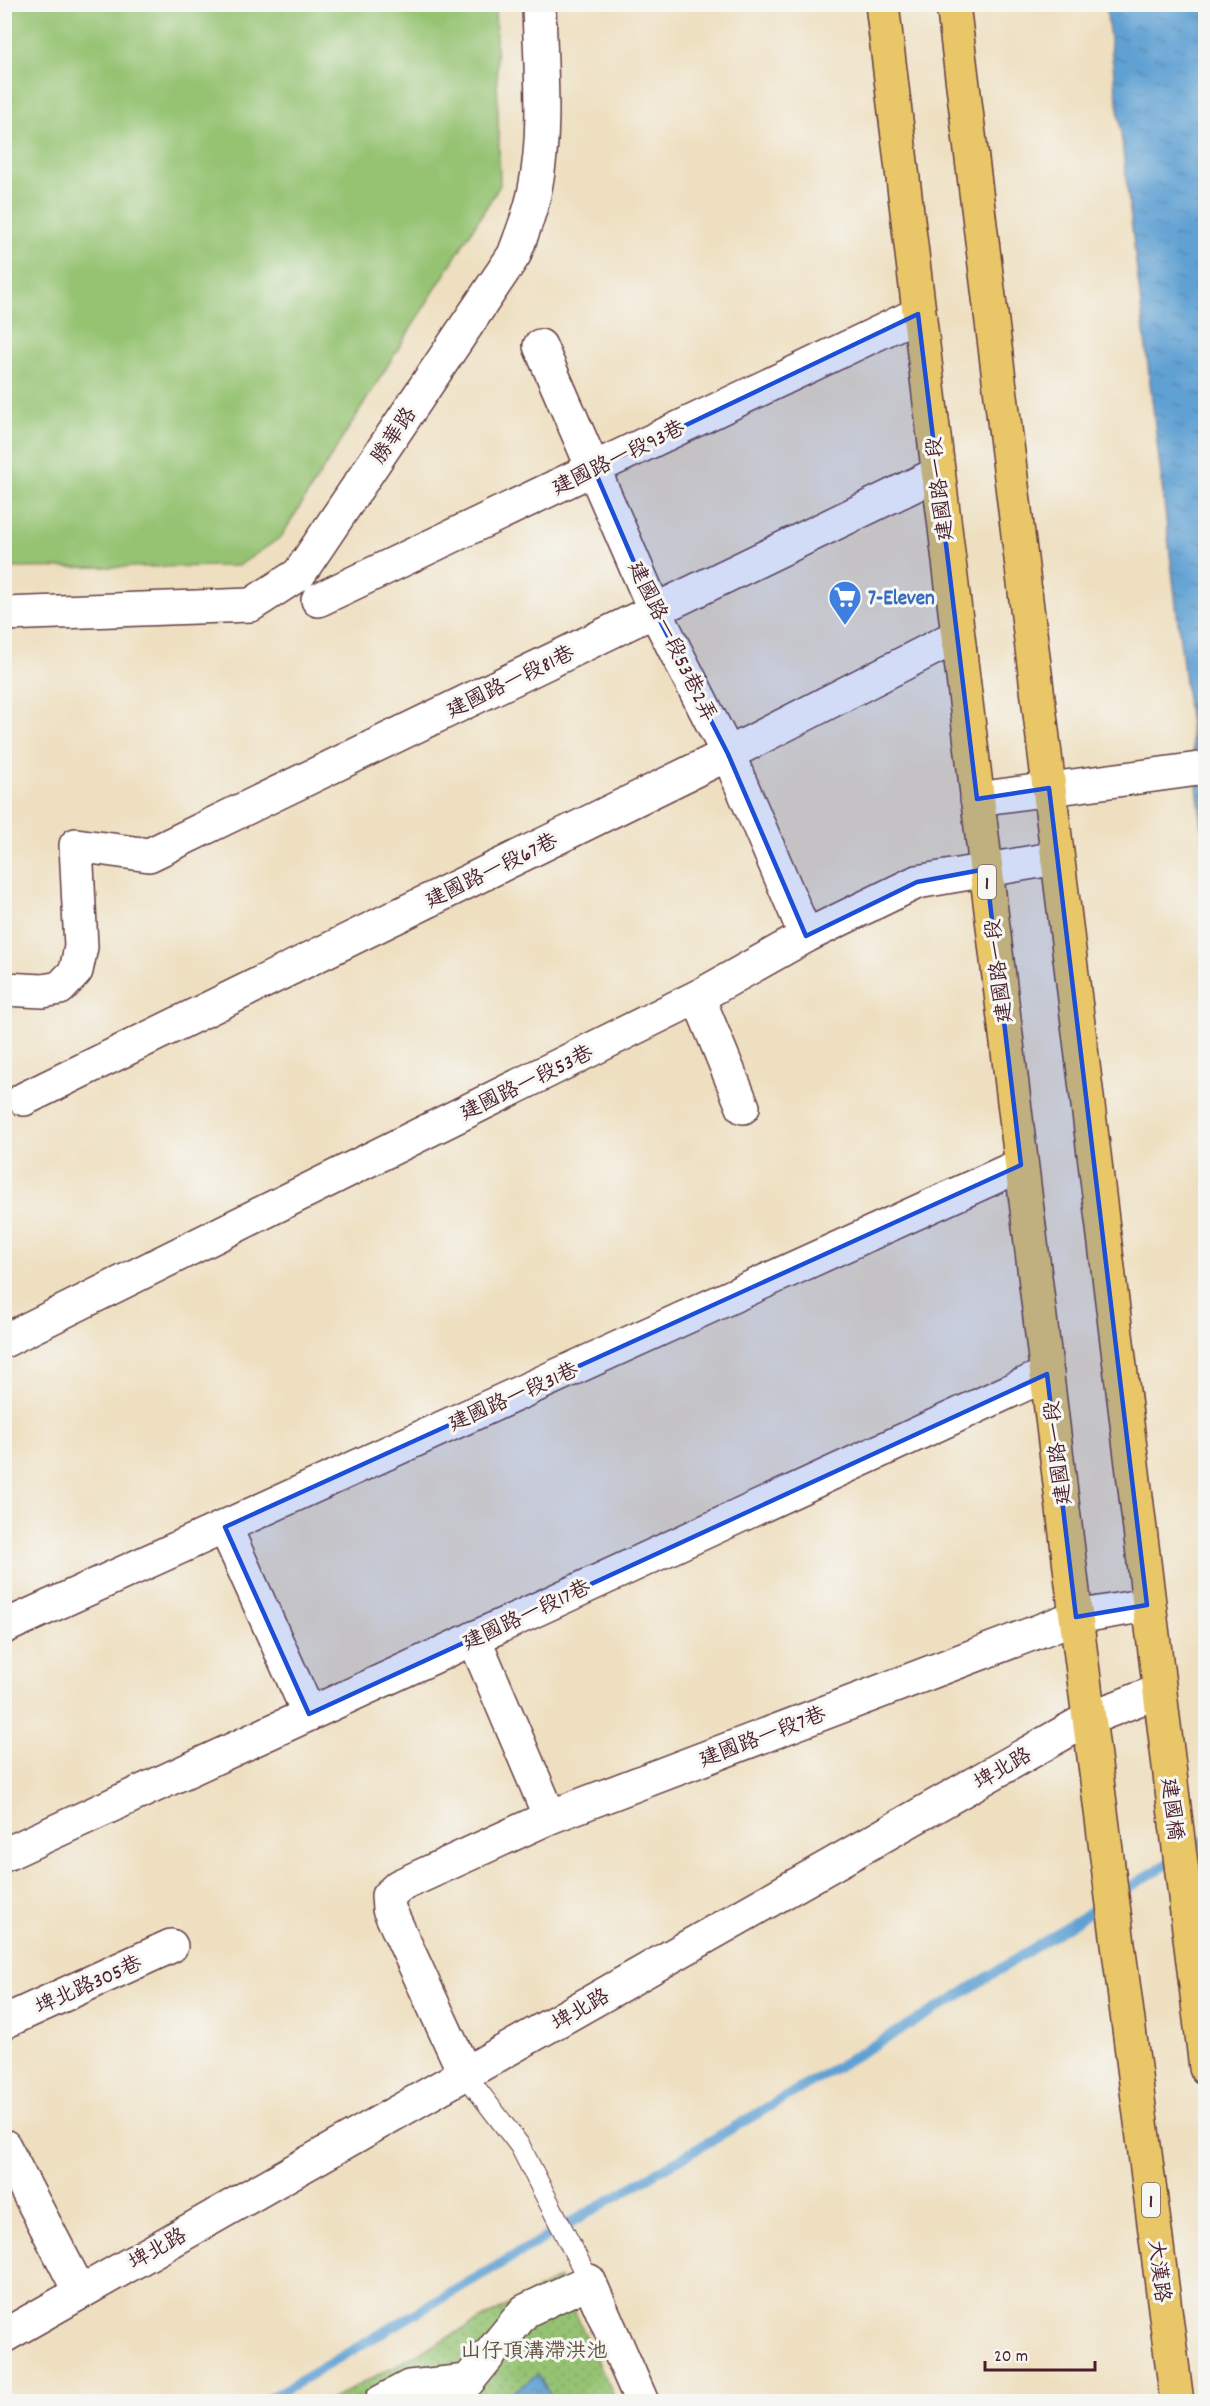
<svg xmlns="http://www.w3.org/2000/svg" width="1210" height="2406" viewBox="0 0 1210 2406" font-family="Dekko,'LXGW WenKai TC',sans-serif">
<defs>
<pattern id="park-dots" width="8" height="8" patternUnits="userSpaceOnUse" patternTransform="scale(1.5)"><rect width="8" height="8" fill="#95c372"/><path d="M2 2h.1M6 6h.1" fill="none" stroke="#7c9e5e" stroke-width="1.8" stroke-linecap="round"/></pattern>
<pattern id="water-ripples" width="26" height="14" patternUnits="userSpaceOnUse" patternTransform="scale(1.5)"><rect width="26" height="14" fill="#61a1d3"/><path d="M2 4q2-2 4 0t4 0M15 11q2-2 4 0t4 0" fill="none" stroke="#5283ab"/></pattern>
</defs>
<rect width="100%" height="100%" fill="#f6f6f2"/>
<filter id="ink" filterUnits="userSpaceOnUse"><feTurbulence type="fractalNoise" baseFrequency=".0167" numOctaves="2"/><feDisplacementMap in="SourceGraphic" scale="12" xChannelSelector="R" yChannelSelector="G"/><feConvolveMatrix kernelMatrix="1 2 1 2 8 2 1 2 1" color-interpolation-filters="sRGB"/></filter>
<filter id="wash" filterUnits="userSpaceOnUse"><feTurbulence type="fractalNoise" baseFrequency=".008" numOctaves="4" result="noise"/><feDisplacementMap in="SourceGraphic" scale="24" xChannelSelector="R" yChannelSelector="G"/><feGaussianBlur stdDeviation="1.35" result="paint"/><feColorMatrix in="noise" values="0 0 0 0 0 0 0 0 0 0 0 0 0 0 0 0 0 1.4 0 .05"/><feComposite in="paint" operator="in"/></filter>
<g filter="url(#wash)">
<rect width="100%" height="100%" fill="#eedfc0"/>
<!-- grass -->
<polygon fill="#95c372" stroke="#70714e" stroke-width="1.5" points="4,5 495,5 500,185 281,537 238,566 5,568"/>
<!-- park -->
<polygon fill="url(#park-dots)" stroke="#70714e" stroke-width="1.5" points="559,2278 616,2401 327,2402"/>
<!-- water -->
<g fill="url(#water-ripples)" stroke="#56607f" stroke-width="1.5">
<polygon points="1106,5 1205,5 1205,855 1194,759"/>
<polygon points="538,2375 554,2401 499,2401"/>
</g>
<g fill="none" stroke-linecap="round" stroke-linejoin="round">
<!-- stream -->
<polyline stroke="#61a1d3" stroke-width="10" points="264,2402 953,1999 1206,1839"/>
</g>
</g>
<g filter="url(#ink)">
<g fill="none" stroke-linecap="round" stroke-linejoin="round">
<defs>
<polyline id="service" points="465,2074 520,2146 589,2281"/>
<g id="minor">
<polyline points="540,346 655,611 728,754 806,936"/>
<polyline points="318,600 918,314"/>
<path d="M4,614L251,605L299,574L514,255C522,233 531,212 535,189C547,132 540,63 539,4"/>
<polyline points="977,799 1206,768"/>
<polyline points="4,989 43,991 60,988 76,971 81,947 76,845 149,855 937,474"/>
<polyline points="698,997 743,1107"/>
<polyline points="24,1099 728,754 957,636"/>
<polyline points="4,1341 703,994 806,936 917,882 1057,858"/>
<polyline points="225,1527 309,1714"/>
<polyline points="4,1627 1021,1165"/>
<polyline points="474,1638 550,1817"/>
<polyline points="4,1855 1047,1374"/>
<polyline points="4,2022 171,1946"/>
<polyline points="465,2074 389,1909 388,1896 399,1886 550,1817 1076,1617 1147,1605"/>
<polyline points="4,2146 80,2292"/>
<polyline points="4,2336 1088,1719 1159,1691"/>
<polyline points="381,2402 409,2387 468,2381 525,2311 589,2281 642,2402"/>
</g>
<g id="primary">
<polyline points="882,4 1076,1617 1177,2402"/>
<polyline points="953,4 1206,2068"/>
</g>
</defs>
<!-- service casing -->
<use href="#service" stroke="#633c41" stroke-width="22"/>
<!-- minor casing -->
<use href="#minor" stroke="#633c41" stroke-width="36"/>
<!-- primary casing -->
<use href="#primary" stroke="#633c41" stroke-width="36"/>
<!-- service -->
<use href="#service" stroke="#fff" stroke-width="20"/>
<!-- minor -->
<use href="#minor" stroke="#fff" stroke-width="33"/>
<!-- primary -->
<use href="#primary" stroke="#e9c769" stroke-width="33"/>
</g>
</g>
<!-- marked area -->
<path fill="#1d4ed8" fill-opacity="0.2" stroke="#1d4ed8" stroke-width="4.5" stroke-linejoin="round" d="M918,314L977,799L1049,788L1147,1605L1076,1617L1047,1374L309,1714L225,1527L1021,1165L986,869L917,882L806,936L728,754L655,611L594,469Z"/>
<!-- icons -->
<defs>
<symbol id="supermarket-pin" viewBox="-11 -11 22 30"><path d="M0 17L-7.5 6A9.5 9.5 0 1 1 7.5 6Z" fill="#3f7fe0" stroke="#f6f6f2"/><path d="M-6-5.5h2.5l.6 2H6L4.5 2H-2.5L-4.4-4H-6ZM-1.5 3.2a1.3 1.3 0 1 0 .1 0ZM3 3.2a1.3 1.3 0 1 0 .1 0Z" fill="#fff"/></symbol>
</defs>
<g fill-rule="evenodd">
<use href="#supermarket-pin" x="826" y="578" width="38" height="52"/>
</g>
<g text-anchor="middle" stroke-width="6" stroke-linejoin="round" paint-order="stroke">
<!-- shield labels -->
<g fill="#f6f6f2" stroke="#7e6067" stroke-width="1.5">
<rect x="978" y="865" width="18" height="34" rx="4.5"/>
<rect x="1142" y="2183" width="18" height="34" rx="4.5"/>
</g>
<g font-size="20" font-weight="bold" fill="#4a1f2b">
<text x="987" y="889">1</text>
<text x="1151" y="2207">1</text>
</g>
<!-- street labels -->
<g font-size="21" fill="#4a1f2b" stroke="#f6f6f2">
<text transform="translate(393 435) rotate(-56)" y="7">勝華路</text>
<text transform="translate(618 457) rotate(-26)" y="7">建國路一段93巷</text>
<text transform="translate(939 489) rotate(-97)" y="7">建國路一段</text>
<text transform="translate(673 641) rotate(64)" y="7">建國路一段53巷2弄</text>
<text transform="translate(510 681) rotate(-26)" y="7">建國路一段81巷</text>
<text transform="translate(491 870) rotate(-26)" y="7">建國路一段67巷</text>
<text transform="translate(998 971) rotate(-97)" y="7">建國路一段</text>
<text transform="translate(526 1082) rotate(-26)" y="7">建國路一段53巷</text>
<text transform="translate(513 1396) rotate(-24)" y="7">建國路一段31巷</text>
<text transform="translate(1057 1453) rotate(-97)" y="7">建國路一段</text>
<text transform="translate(526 1614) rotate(-25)" y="7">建國路一段17巷</text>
<text transform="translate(762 1736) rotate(-21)" y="7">建國路一段7巷</text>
<text transform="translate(1002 1768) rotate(-30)" y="7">埤北路</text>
<text transform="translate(1173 1809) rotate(83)" y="7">建國橋</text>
<text transform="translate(88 1984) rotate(-24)" y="7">埤北路305巷</text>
<text transform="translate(580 2009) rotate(-30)" y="7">埤北路</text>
<text transform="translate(157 2248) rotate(-29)" y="7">埤北路</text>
<text transform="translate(1160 2271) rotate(83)" y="7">大漢路</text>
</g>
<!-- shop labels -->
<g font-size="21" font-weight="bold" fill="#366cbe" stroke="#f6f6f2" text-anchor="start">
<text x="868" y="604">7-Eleven</text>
</g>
<!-- park labels -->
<g font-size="21" fill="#605040" stroke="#f6f6f2">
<text x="534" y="2357">山仔頂溝滯洪池</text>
</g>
</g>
<!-- margin -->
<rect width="1210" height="2406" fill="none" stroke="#f6f6f2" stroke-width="24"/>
<!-- scale -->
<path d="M985 2361v9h110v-9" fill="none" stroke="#4a1f2b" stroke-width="3"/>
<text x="994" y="2361" font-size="18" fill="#4a1f2b" stroke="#f6f6f2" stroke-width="4.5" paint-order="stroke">20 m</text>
</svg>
